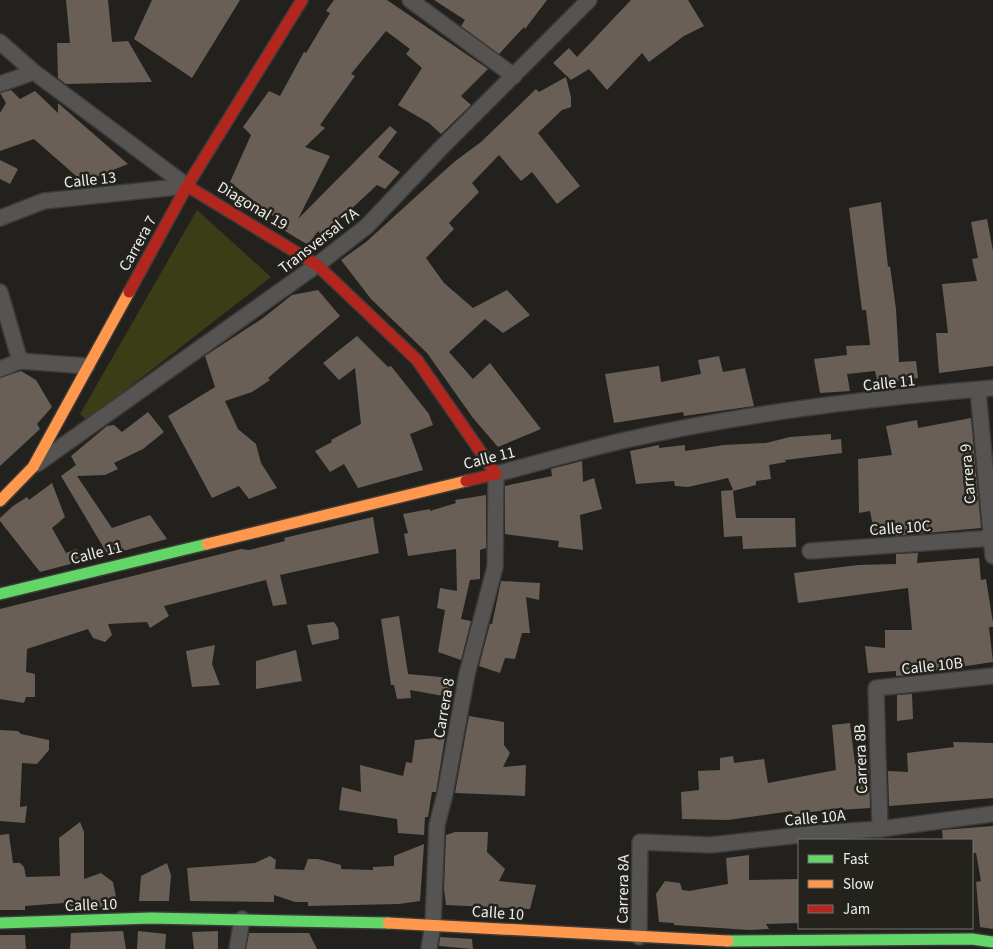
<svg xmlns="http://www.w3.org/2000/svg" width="993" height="949" viewBox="0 0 993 949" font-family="'Source Sans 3',sans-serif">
<rect width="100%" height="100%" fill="#22211e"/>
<!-- green -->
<polygon fill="#3a3e16" points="197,210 271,277 87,420 80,414"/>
<!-- building -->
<g fill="#6a5f56">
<polygon points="66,0 108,0 112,42 128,41 152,82 66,84 58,78 57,43 70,43"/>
<polygon points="152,0 240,0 192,78 134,39"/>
<polygon points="334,0 387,0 488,69 461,96 471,105 441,134 429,123 398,105 422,68 406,54 410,49 386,31 351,74 355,76 320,125 325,128 305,147 330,156 298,219 390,126 397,132 378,157 400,172 385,189 377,185 322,236 318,231 308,245 285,231 288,228 230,182 251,135 243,127 269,91 280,96 304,52 306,53 330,13 326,11"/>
<polygon points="434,0 547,0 525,29 524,27 499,54 461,26 465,20"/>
<polygon points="631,0 688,0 704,26 684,36 649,62 642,53 607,90 589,69 571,80 553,63 569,48 577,57"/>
<polygon points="566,77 571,97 571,107 562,110 538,133 580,186 557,204 532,172 521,181 499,155 472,183 479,192 449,223 454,229 426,258 444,283 473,308 507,290 530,315 503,333 485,319 449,352 473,379 490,363 541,429 498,447 473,418 427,353 371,299 341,260 366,242 454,162 481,142 536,89 539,92"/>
<polygon points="11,90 20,99 35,91 58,113 58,103 128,164 83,182 34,139 0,151 0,113 6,103 0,93"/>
<polygon points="0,160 18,169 10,184 0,179"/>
<polygon points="881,202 888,267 890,266 896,309 899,362 916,361 918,378 878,384 875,371 847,374 850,391 820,393 814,359 847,355 846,346 870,345 866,310 862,310 849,208"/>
<polygon points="987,219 993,251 993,366 939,373 936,333 948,333 942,284 977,281 972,259 978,258 971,222"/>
<polygon points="318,290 340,316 268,378 270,380 252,392 225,401 238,429 256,444 261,463 277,488 249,499 239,486 212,498 168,416 215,387 205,356 263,318 292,295"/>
<polygon points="357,336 388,367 391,366 429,414 433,425 410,434 423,470 358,488 344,464 330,472 315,451 332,442 331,440 361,424 355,368 339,380 323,363"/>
<polygon points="719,356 723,372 745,368 754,406 684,416 683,412 614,423 605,374 659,366 661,382 701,374 698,360"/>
<polygon points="21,371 36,380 52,407 37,424 40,429 0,466 0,378"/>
<polygon points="148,412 164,432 143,449 114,463 118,469 105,475 77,476 112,528 150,515 167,539 108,555 61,476 76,465 71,456 107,426 114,425 122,432"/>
<polygon points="971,418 981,528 894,536 894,529 874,531 870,511 859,513 858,459 892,455 886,426 917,420 918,428"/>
<polygon points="831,434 831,440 841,439 842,453 785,460 786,462 769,465 771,479 756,481 756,485 733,491 736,518 795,518 796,547 743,549 742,536 724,537 721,491 733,490 728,478 688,487 675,486 674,481 636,484 630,451 659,445 659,448 685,445 685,451 724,445 766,443 790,437"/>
<polygon points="582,461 583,482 594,478 602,509 580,515 583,550 558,547 559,541 505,534 505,486 552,476 551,469"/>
<polygon points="52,483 65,517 52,528 66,553 77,549 82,561 40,572 0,521 0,518 13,506 27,497 29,500"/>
<polygon points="486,495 486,548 480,550 480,579 470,580 461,619 471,621 461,660 438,652 445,610 437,608 440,588 457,591 456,549 408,556 404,534 408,533 403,514 430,509 430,511 456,503 455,500"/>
<polygon points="373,517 379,553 280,575 287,604 273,606 266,580 164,606 169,616 150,628 147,622 108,624 112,635 105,642 93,638 88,629 27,649 26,672 35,674 35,697 26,697 24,703 0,699 0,609 241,549 249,550 285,541 284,538"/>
<polygon points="918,553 917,563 979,558 981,580 986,579 993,623 993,627 989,627 993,662 932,671 911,671 911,675 896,676 896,671 868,673 865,646 885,648 885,630 912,630 908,588 798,603 794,573 858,565 896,564 896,554"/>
<polygon points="501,581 540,583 539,600 526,597 530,633 522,633 515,659 505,658 500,673 479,666 490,624 492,624"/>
<polygon points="399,616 408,674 451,678 449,697 410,690 411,698 397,699 394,685 391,685 381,619"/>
<polygon points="334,622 338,628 339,639 312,645 307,625"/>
<polygon points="215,645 212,664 220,685 192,687 186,651"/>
<polygon points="296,650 302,681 256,689 256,661"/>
<polygon points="912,694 913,719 897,721 897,695"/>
<polygon points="469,716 504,722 504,745 510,753 503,767 526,765 525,796 455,793"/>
<polygon points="850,723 855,764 866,763 869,769 870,808 839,810 839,808 792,815 792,811 728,820 682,819 681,792 699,790 698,771 720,770 720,758 733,756 734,763 764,759 768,783 836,770 832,725"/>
<polygon points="0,730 18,731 21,734 49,740 49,750 37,764 22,763 20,807 27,806 25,823 0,821"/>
<polygon points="445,737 436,792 432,792 428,817 425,817 424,835 398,833 397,819 339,810 342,787 361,792 360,765 403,776 406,762 412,763 415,740"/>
<polygon points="953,742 993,743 993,798 889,806 888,771 908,772 907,753 954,747"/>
<polygon points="80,822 84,832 84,879 101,873 113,882 118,907 71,908 71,906 64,906 64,903 25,906 25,910 0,910 0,835 9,834 13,863 20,863 24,867 26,877 60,876 59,838"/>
<polygon points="993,826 993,929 980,927 976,882 981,881 976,853 972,853 972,840 943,840 942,830"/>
<polygon points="455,832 488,832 487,852 505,869 499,881 536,885 530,909 446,905 444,889 446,835"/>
<polygon points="424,844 420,901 399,904 308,906 308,902 295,902 274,895 274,902 190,901 187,868 255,863 270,856 276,860 275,869 304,870 308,859 318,859 341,865 341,869 373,870 373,867 394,866 394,856"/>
<polygon points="749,855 749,880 799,879 799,923 766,924 769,929 749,930 674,925 674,923 659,922 656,894 665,881 680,883 682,890 689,891 728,884 726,858"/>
<polygon points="167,863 171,875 169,901 139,901 141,876"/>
<polygon points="123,931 126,949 70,949 71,933"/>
<polygon points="138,931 166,934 165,949 137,949"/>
<polygon points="218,931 218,949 194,949 192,932"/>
<polygon points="249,933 309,933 317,949 246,949"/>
<polygon points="0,935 25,935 26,949 0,949"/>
<polygon points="440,937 472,939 473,949 439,946"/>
</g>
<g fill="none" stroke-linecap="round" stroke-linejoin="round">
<defs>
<g id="street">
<polyline points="410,0 514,76"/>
<polyline points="0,42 34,72 187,186"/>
<polyline points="0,84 34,72"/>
<polyline points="0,218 44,201 187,186"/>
<polyline points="0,292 20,361"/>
<polyline points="0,369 20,361 87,366"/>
<polyline points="978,390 993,556"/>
<polyline points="37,464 317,265 367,226 440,149 589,0"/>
<polyline points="810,551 993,538"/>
<polyline points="880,829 876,688 993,676"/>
<polyline points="639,937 640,842 711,845 818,833 880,829 993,814"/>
<polyline points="237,949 242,919"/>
<path d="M429,949L433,924L437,825L445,794L467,674L495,567L496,474C538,463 579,451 621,441C743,413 869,398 993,388"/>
</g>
<g id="fast">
<polyline points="0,594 207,544"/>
<polyline points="0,923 151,918 388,923"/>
<polyline points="728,941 972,939 993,942"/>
</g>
<g id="slow">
<polyline points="0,501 33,467 129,292"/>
<polyline points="207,544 466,481"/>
<polyline points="388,923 728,941"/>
</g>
<g id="jam">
<polyline points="187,186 317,265 417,360 496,474 466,481"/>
<polyline points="129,292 187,186 302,0"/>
</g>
</defs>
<!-- street casing -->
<use href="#street" stroke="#3c3b39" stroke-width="18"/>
<!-- fast casing -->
<use href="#fast" stroke="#3c3b39" stroke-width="14"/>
<!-- slow casing -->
<use href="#slow" stroke="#3c3b39" stroke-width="14"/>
<!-- jam casing -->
<use href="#jam" stroke="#3c3b39" stroke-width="14"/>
<!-- street -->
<use href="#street" stroke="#555452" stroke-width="15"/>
<!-- fast -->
<use href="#fast" stroke="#63d668" stroke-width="11"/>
<!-- slow -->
<use href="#slow" stroke="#ff974d" stroke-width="11"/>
<!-- jam -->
<use href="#jam" stroke="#b3261e" stroke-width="11"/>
</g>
<g text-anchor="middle" stroke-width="5" stroke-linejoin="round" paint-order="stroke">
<!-- street labels -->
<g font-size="16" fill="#eeeeeb" stroke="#23221d">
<text transform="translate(90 179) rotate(-6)" y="6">Calle 13</text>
<text transform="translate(253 205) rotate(31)" y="6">Diagonal 19</text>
<text transform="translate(318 240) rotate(-38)" y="6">Transversal 7A</text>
<text transform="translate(137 243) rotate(-61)" y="6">Carrera 7</text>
<text transform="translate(889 382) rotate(-6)" y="6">Calle 11</text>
<text transform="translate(489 457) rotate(-14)" y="6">Calle 11</text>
<text transform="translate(967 474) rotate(-95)" y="6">Carrera 9</text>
<text transform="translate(900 527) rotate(-4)" y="6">Calle 10C</text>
<text transform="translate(96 552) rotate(-14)" y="6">Calle 11</text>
<text transform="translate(932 665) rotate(-6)" y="6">Calle 10B</text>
<text transform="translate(443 708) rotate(-80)" y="6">Carrera 8</text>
<text transform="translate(860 759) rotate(-92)" y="6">Carrera 8B</text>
<text transform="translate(815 817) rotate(-5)" y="6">Calle 10A</text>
<text transform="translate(622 889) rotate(-89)" y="6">Carrera 8A</text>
<text transform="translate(91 904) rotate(-2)" y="6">Calle 10</text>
<text transform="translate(498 912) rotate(4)" y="6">Calle 10</text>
</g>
</g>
<!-- legend -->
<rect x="798" y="839" width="175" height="90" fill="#23221d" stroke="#74746f"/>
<rect x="808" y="855" width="25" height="8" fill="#63d668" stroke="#74746f"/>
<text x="843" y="864" font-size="15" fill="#eeeeeb">Fast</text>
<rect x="808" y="880" width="25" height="8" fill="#ff974d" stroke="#74746f"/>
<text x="843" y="889" font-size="15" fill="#eeeeeb">Slow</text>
<rect x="808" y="905" width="25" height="8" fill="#b3261e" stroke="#74746f"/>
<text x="843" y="914" font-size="15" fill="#eeeeeb">Jam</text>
</svg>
